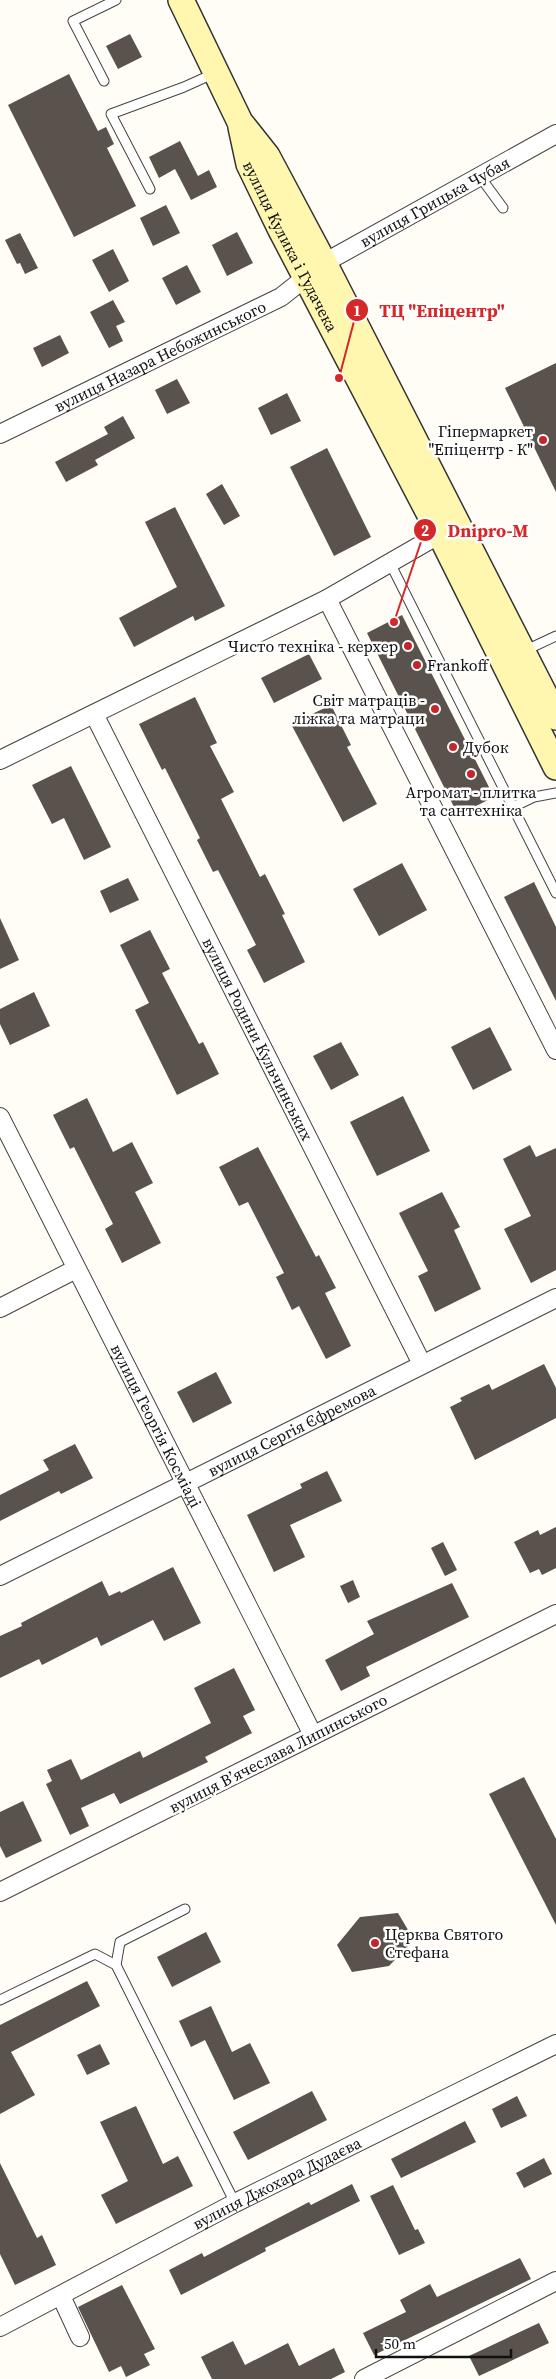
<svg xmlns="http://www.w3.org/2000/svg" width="556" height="2379" viewBox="0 0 556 2379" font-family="'Source Serif 4',serif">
<rect width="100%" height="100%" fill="#fffdf5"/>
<!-- building -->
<g fill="#5a524d">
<polygon points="130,34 142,57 118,69 106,46"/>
<polygon points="69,74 98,131 106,127 114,144 107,148 136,206 74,237 8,105"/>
<polygon points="180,141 198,176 209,170 217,187 191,200 175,169 159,178 149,157"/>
<polygon points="166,205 180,233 153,246 140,218"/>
<polygon points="237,232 253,263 227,276 212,245"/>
<polygon points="20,233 38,268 25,274 20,263 17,264 5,240"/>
<polygon points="113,249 129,281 109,292 92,260"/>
<polygon points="187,265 201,292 176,305 162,278"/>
<polygon points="113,300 125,322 116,326 123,341 109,348 90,312"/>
<polygon points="60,335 69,353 42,367 33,348"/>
<polygon points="556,363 556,492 505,388"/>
<polygon points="177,379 190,403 167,414 155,390"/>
<polygon points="287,393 301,421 271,435 258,408"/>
<polygon points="123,416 135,438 95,460 98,465 66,482 55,462 108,434 104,427"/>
<polygon points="327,448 371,537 334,556 290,467"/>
<polygon points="222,484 240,516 224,525 206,494"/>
<polygon points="175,507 225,606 195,621 193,616 134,647 119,618 177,587 145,522"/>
<polygon points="402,615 494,797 458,815 367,633"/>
<polygon points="309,654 322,679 274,703 261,678"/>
<polygon points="195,697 217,743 210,746 234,792 221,799 260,877 265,874 285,914 282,915 305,962 264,983 247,950 256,945 218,870 213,872 197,840 200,838 165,768 162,770 139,724"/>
<polygon points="331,705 351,745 347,747 377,804 343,822 291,724"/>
<polygon points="71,766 111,847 84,860 64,818 52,824 32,785"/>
<polygon points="402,863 427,910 379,936 353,889"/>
<polygon points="128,878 139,900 110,913 100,891"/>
<polygon points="534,882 556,927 556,1001 504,897"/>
<polygon points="0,918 19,960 0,969"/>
<polygon points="150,930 170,969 162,973 199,1044 203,1042 219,1074 177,1095 135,1010 149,1003 120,945"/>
<polygon points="34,992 50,1026 10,1045 0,1024 0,1009"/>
<polygon points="490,1027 512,1070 473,1090 451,1047"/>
<polygon points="341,1042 359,1075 331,1090 313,1056"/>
<polygon points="403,1096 430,1151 377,1176 350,1122"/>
<polygon points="87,1098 113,1152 132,1142 153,1183 135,1192 161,1243 122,1263 105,1229 113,1224 74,1147 70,1149 53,1115"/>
<polygon points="530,1145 536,1157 556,1148 556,1270 531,1283 504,1229 531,1216 503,1159"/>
<polygon points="258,1147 316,1257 319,1255 336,1288 325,1293 351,1346 326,1359 299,1306 292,1310 276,1277 284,1273 248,1202 239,1206 219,1167"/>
<polygon points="442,1192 460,1227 454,1230 481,1289 435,1312 418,1276 428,1271 399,1213"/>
<polygon points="544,1364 556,1388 556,1418 475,1460 450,1407 462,1401 460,1398 489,1384 492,1390"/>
<polygon points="216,1372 232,1403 193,1423 177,1392"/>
<polygon points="75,1444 93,1478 61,1494 59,1491 0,1521 0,1495 49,1470 43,1460"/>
<polygon points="327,1471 342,1501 290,1525 305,1557 274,1572 247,1515 302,1488 300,1484"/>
<polygon points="556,1527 556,1568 542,1575 539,1569 530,1573 514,1542 538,1530 540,1535"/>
<polygon points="443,1542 457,1570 445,1576 431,1548"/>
<polygon points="173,1567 201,1623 164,1641 153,1620 101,1646 97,1637 42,1665 39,1659 0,1678 0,1636 22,1626 21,1623 102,1581 109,1596 120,1591 121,1593"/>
<polygon points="353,1580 360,1597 348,1603 340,1586"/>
<polygon points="452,1583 469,1617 366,1667 370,1676 341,1691 325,1660 374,1634 367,1621"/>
<polygon points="234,1668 255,1710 243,1716 252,1733 205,1757 208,1762 120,1804 114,1793 81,1808 89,1826 70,1835 46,1784 52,1781 47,1770 71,1759 81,1780 140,1751 143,1758 211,1723 194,1688"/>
<polygon points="524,1777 556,1839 556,1925 489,1794"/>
<polygon points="23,1801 42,1841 6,1858 0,1846 0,1812"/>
<polygon points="398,1913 414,1940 389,1966 352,1972 337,1945 360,1917"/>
<polygon points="206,1932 221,1962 172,1987 157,1957"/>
<polygon points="87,1981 100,2006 11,2052 35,2095 0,2114 0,2025"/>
<polygon points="211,2006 232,2052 250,2043 270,2083 234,2100 205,2040 191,2047 179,2021"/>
<polygon points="100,2044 110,2064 87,2075 77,2055"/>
<polygon points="312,2091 327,2120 248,2160 233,2132"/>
<polygon points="517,2096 527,2116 501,2128 492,2109"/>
<polygon points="136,2106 163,2164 178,2156 193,2186 116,2224 101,2195 128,2181 100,2122"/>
<polygon points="465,2121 476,2142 401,2178 391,2159"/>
<polygon points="544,2158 552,2174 524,2188 516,2173"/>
<polygon points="0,2163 37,2238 42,2235 56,2265 15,2285 0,2254"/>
<polygon points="352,2184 360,2201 265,2248 266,2251 181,2295 169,2270 202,2253 204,2257 309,2202 311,2205"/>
<polygon points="393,2185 415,2230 418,2229 425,2243 399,2255 370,2196"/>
<polygon points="520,2258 531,2279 374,2355 363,2333 406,2312 400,2300 430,2284 437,2297"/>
<polygon points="122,2285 155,2349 144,2354 150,2365 126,2377 121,2366 109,2372 78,2307"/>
<polygon points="539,2323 549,2343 479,2376 469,2356"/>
<polygon points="233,2341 245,2365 288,2343 299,2366 334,2348 345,2372 331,2379 212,2379 201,2357"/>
</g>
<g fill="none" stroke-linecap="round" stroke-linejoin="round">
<defs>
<g id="service">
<polyline points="104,81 73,21 116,0"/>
<polyline points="481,178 503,208"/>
<polyline points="150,189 111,114 184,87 215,73"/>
<polyline points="390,563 556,893"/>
<polyline points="524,651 556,636"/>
<polyline points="513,807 534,797 556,793"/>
<polyline points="116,1965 120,1942 185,1909"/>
<polyline points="0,2000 95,1954 116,1965 235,2203"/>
</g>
<g id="minor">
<path id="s1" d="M0,434L281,297L324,263L556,134"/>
<polyline points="327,599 556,1050"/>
<path id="s2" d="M94,714L422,1364"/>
<polyline points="0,760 327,599 440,534"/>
<path id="s3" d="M0,1117L313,1735"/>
<polyline points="0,1308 76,1269"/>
<path id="s4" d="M0,1576L556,1298"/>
<polyline points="0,1892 556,1614"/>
<polyline points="61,2296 80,2337"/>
<path id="s5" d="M0,2327L235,2203L556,2044"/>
<polyline points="364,2379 556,2281"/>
</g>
<g id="secondary">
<polyline points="181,0 240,122 267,156 324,263 556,717"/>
<path id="s6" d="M241,127L249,164L280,228L440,534L556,767"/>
</g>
</defs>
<!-- service casing -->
<use href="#service" stroke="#444" stroke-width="11"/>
<!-- minor casing -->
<use href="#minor" stroke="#444" stroke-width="20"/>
<!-- secondary casing -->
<use href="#secondary" stroke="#333" stroke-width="28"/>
<!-- service -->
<use href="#service" stroke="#fff" stroke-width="9"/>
<!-- minor -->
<use href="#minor" stroke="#fff" stroke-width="18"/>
<!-- secondary -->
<use href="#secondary" stroke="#fff6b0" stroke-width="25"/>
</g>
<!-- markers -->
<g fill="#c4262e" stroke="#fff" stroke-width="2">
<circle cx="543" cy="440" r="5"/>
<circle cx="408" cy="646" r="5"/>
<circle cx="417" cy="665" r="5"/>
<circle cx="435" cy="709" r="5"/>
<circle cx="453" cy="747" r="5"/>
<circle cx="471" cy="774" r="5"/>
<circle cx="375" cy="1943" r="5"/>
</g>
<g text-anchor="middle" stroke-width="5" stroke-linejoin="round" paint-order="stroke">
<!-- street labels -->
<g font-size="16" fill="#111" stroke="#fff">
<text dy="6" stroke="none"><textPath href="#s1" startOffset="494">вулиця Грицька Чубая</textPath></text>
<text dy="6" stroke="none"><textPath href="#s6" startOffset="130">вулиця Кулика і Гудачека</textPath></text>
<text dy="6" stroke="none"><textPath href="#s1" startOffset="178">вулиця Назара Небожинського</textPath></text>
<text dy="6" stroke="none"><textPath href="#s2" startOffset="364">вулиця Родини Кульчинських</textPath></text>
<text dy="6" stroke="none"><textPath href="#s3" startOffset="346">вулиця Георгія Косміаді</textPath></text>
<text dy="6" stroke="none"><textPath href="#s4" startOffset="326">вулиця Сергія Єфремова</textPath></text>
<text transform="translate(278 1753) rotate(-27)" y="6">вулиця Вʼячеслава Липинського</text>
<text dy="6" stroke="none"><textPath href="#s5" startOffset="312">вулиця Джохара Дудаєва</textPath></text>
</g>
<!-- poi labels -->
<g font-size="16" fill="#111" stroke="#fff" text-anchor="end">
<text x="533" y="437">Гіпермаркет<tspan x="533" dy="18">"Епіцентр - К"</tspan></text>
<text x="398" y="652">Чисто техніка - керхер</text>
<text x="427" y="671" text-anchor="start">Frankoff</text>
<text x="425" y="706">Світ матраців -<tspan x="425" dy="18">ліжка та матраци</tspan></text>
<text x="463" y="753" text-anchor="start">Дубок</text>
<text x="471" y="798" text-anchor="middle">Агромат - плитка<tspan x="471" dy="18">та сантехніка</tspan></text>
<text x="385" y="1940" text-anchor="start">Церква Святого<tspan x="385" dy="18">Стефана</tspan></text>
</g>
</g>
<!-- callouts -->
<path fill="none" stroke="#d62828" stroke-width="2" d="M339 378L357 310M394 622L425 530"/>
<g fill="#d62828" stroke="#fff" stroke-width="2">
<circle cx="339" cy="378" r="5"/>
<circle cx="394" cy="622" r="5"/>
<circle cx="357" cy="310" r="12"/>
<circle cx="425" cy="530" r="12"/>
</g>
<g font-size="15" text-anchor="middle" font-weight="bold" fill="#fff">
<text x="357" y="316">1</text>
<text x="425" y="536">2</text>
</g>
<g font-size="18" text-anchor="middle" font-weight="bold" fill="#d62828" stroke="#fff" stroke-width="5" stroke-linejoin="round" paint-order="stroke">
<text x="442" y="317">ТЦ "Епіцентр"</text>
<text x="488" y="537">Dnipro-M</text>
</g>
<!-- scale -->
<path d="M376 2349v8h135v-8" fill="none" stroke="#111111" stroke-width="2.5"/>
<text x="384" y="2349" font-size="15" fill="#111111" stroke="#ffffff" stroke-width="4" paint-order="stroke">50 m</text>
</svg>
